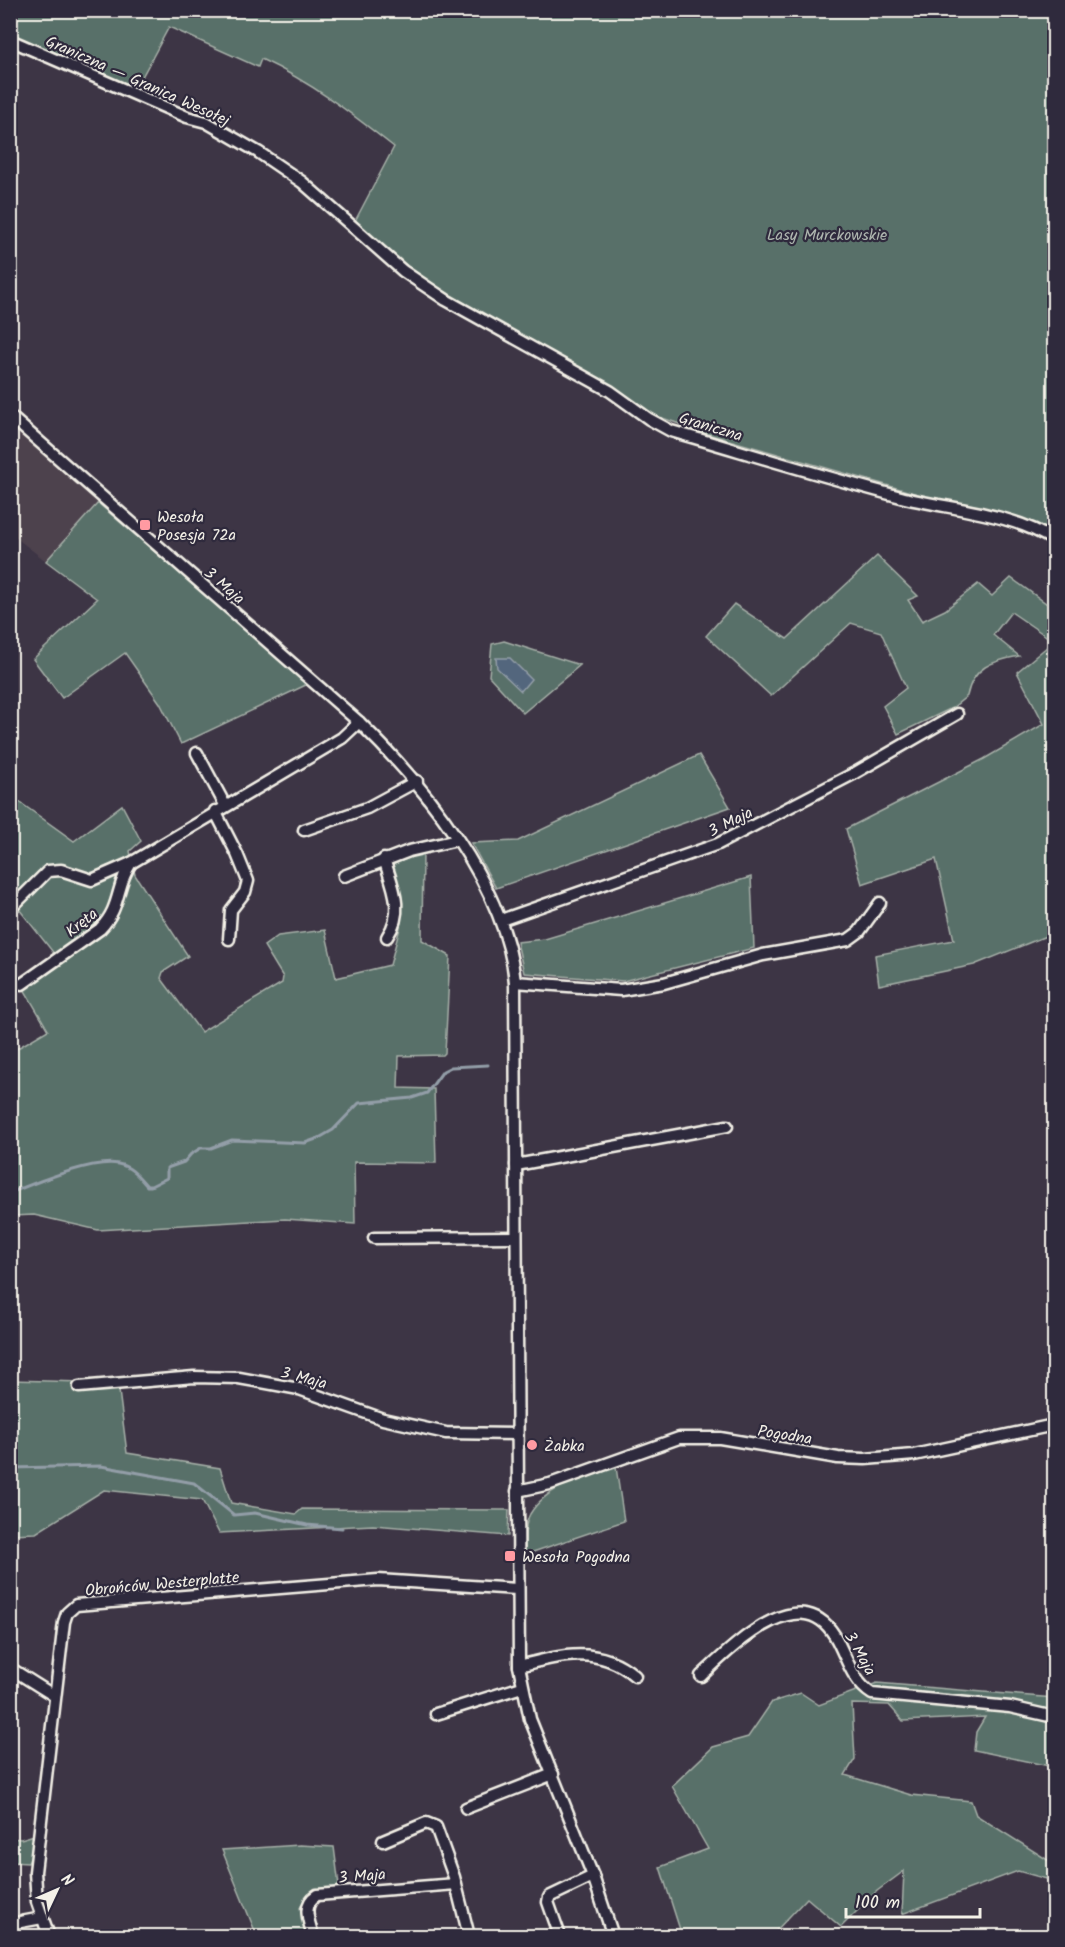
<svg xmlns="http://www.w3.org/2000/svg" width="1065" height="1947" viewBox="0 0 1065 1947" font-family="Kalam,sans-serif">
<rect width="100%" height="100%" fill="#3d3545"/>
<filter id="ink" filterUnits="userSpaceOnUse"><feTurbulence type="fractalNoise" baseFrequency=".0167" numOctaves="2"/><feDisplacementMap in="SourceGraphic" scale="12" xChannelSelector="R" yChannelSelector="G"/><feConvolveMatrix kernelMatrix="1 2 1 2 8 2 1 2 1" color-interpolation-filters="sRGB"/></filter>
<g filter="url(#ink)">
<!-- built -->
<polygon fill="#4e424e" points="10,425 98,503 46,561 11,534"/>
<!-- green -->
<g fill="#596f69" stroke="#a6b0a8" stroke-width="1.5">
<path d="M10,11H1054V538L992,511L928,497L708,434L654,415L436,286L400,261L354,223L394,147C351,113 311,82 261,59L258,67L169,27L136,88L11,36Z"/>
<polygon points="98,503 308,684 181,744 160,703 125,653 62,698 33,659 97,599 46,561"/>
<path d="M877,556L918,596L908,600L922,621L945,610L978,584L992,596L1011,578L1054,609V637L1052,640L1011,612L993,635L1019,656C992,661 973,667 967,696L952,708L898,734L883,706L906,688L881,632L851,623L771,696L706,636L734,604L787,639Z"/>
<polygon points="504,641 580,665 523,713 489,676 492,644"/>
<polygon points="1054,641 1054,930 1046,936 974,965 879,985 875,955 954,940 936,859 862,884 846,829 984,759 1044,724 1017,672"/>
<polygon points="699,755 730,807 496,888 471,843 518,841"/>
<polygon points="11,796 74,841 122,805 141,841 130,851 135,875 188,956 163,972 161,978 201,1032 282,983 283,977 264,946 278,936 325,930 336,978 390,965 400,928 392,865 423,852 422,940 450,956 445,1053 443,1055 399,1056 398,1088 434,1089 436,1163 354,1162 355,1224 285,1219 98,1230 34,1215 12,1216 11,1052 48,1030 24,989 60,961 19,909 11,903"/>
<polygon points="751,877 754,948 623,981 524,973 517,942 545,939"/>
<polygon points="11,1380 118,1383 127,1453 220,1468 231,1503 296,1514 302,1509 509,1510 508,1536 373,1525 219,1533 202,1500 104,1490 36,1533 11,1534"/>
<path d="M616,1467L624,1521L533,1552H525C525,1540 524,1525 530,1514C547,1485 586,1476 616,1467Z"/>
<polygon points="877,1683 1054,1698 1054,1767 974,1750 976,1732 985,1717 903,1721 889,1705 852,1704 855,1759 845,1775 911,1795 971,1801 976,1815 1054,1864 1054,1881 1018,1871 902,1914 904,1871 877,1891 841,1927 807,1898 771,1936 682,1936 660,1867 708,1849 672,1786 713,1747 748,1737 772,1702 801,1693 819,1705"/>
<polygon points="41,1833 28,1863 11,1862 10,1838 21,1839"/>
<polygon points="300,1845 334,1847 339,1886 312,1892 300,1908 308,1936 257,1936 222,1850"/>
</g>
<!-- water -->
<polygon fill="#52667d" stroke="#939ea8" stroke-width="1.5" points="496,658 510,658 531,679 521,691 497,668"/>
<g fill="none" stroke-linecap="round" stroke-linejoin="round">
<!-- stream -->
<g stroke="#939ea8" stroke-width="3">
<path d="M10,1193C34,1183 94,1159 118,1164C132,1167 138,1176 147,1186H151L167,1178V1168L184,1162L191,1154L201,1148H211L232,1140L305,1143L319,1138L333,1130L359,1103L412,1098L427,1093L443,1071L451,1067L488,1065"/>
<polyline points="10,1468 101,1466 194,1483 234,1515 255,1513 307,1525 342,1528"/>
</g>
<defs>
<g id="minor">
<path d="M10,40L187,117L206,122L258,152L302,182L403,271L446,300L610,391L649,419L671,431C747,453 824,477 901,497C947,509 1015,513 1054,541"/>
<path d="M10,416L359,722C426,787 506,887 515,982L519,1666L530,1719L593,1876L613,1936"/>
<polyline points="197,753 225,805"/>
<polyline points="215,811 237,854 248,881 245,892 231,910 229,939"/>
<polyline points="304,830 367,808 417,781"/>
<path d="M384,859C393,887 405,911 387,937"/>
<polyline points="344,876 409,851 457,840"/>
<polyline points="10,909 48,871 61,870 92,880 131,863 342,738 359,722"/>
<polyline points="501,920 718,844 855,773 957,714"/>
<polyline points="515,982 621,990 664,983 763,955 848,940 859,932 880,903"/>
<path d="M22,984L100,929C122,906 115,887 131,863"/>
<polyline points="516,1165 727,1126"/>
<polyline points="374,1238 516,1237"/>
<polyline points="79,1387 194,1377 239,1378 299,1389 383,1419 446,1433 516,1434"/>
<polyline points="517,1491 550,1484 679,1438 720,1438 838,1458 865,1459 914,1455 1054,1425"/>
<path d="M519,1666C561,1655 600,1645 635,1676"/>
<polyline points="10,1668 53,1695"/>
<path d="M701,1676C732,1647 803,1575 837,1640C847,1659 853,1682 872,1694L1010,1707L1054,1717"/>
<polyline points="436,1714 522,1687"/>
<polyline points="466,1808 553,1774"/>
<polyline points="383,1841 426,1823 436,1827 454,1877 469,1936"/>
<polyline points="10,1924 42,1918"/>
<polyline points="49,1936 37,1902 35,1872 64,1622 67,1613 76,1605 378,1580 517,1589"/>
<path d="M313,1936C309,1921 301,1905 317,1895L456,1884"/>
<polyline points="560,1936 548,1902 549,1897 593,1876"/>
</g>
</defs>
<!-- minor casing -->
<use href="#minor" stroke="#f4f1e8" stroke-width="15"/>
<!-- minor -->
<use href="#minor" stroke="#2f2a3d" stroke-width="10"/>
</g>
</g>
<!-- markers -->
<g fill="#ff9aa2" stroke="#2f2a3d" stroke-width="2">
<rect x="139" y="519" width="12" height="12" rx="3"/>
<circle cx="532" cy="1445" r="6"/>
<rect x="504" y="1550" width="12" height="12" rx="3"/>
</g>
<g text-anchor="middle" stroke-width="4.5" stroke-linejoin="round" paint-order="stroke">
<!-- street labels -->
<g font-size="16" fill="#f4f1e8" stroke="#2f2a3d">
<text transform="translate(138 80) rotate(24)" y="6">Graniczna — Granica Wesołej</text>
<text transform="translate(711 426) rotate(17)" y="6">Graniczna</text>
<text transform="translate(225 585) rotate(41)" y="6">3 Maja</text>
<text transform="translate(730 821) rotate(-26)" y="6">3 Maja</text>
<text transform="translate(81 922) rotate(-39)" y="6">Kręta</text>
<text transform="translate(304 1377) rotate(15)" y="6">3 Maja</text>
<text transform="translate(785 1434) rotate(9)" y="6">Pogodna</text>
<text transform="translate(162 1583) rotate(-5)" y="6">Obrońców Westerplatte</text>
<text transform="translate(861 1653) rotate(61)" y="6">3 Maja</text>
<text transform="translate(362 1875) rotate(-4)" y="6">3 Maja</text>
</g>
<!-- park labels -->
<g font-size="16" fill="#aeb6af" stroke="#2f2a3d">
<text x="827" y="240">Lasy Murckowskie</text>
</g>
<!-- poi labels -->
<g font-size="16" fill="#f4f1e8" stroke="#2f2a3d" text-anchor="start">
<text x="157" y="522">Wesoła<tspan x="157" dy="18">Posesja 72a</tspan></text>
<text x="544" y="1451">Żabka</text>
<text x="522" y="1562">Wesoła Pogodna</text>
</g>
</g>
<!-- margin -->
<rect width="1065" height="1947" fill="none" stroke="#2f2a3d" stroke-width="36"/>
<rect x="18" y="18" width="1029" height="1911" fill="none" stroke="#f4f1e8" stroke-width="2" filter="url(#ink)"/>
<!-- north arrow -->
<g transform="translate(57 1890) rotate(46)" stroke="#2f2a3d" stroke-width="4.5" paint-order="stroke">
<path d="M0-4.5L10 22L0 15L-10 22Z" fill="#f4f1e8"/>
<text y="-9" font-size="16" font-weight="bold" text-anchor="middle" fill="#f4f1e8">N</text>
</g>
<!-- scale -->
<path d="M846 1908v9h134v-9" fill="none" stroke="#f4f1e8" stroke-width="3"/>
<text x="855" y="1908" font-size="18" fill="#f4f1e8" stroke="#2f2a3d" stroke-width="4.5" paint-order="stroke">100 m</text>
</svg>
